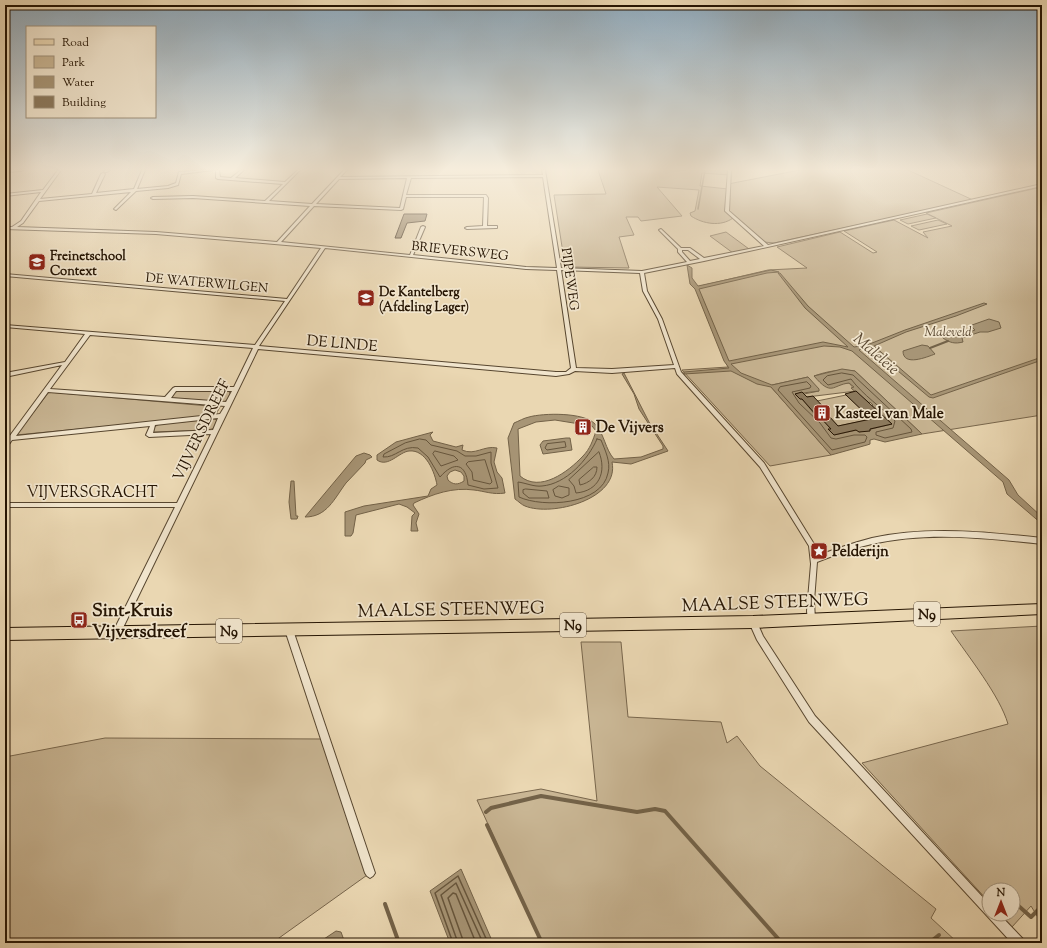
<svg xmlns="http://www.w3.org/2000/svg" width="1047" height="948" viewBox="0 0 1047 948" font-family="'Sorts Mill Goudy',serif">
<rect width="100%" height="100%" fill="#ead7b2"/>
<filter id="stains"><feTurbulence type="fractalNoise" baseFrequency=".005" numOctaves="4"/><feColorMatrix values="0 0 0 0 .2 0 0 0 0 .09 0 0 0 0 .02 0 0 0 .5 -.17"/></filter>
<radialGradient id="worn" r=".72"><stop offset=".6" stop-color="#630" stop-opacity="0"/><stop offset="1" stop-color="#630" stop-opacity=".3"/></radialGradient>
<!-- green -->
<g fill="#c9b694" stroke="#78664c">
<path d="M598,170H729V175L702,173L700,186L728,189V184L800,170H908L973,200L774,243L764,242L733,218C721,227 703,224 691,216L690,213L695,211L699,190L657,187L682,216L641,221L638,217H626L634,235L619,237L629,268L569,267L565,266L554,195L606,194Z"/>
<path d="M1042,187V415L922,434L855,371C840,369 828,371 814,376L844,383H849L856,391L807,397L804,394L819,391L808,377L772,385L771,387L831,455L770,466L682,370L728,367L696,287L768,270L807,268L777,247L840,232L873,253L877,252L844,231L894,220L928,238L923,232L952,226L926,213Z"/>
<polygon points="927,214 936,218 908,224 900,220"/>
<polygon points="938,220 947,224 919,230 911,226"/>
<polygon points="726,232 749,249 733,253 710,236"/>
<polygon points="178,391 228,391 230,393 228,400 223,402 172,398 174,393"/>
<polygon points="49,392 220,407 215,416 16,435"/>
<polygon points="846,395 872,419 838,426 827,414 830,413 817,401"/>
<polygon points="214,419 217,420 215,428 208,430 153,432 153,428 159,424"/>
<path d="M1042,626V924L1031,906L1012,927L1000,914H1013V890H989V902L862,763L1008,724C1000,696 968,656 951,631Z"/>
<polygon points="581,642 621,642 628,717 721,722 727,743 737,736 760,766 936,909 931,918 958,943 542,943 477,800 541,789 597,801"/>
<polygon points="105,738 326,739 370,873 272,943 5,943 5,757"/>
</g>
<!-- water -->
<g fill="#a79576" stroke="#736248" fill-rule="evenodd">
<path d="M687,265L692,268V278L698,286L771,270L779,272L767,273L699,289L729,361L823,342L848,347L805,308L778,273H780L808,306L854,347L860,346L863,348L859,350L1009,480L1018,495L1042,517V524L1007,494L1003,482L852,351L840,347L824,346L731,364L741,373L772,385L808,377L819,389V391L795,394L800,399H802L816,416H819L831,429L829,430L834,435L857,430L859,432L892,424L871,406L873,405L870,402L868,403L851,388L854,387L849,383C832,385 832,397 814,376L842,369L855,371L922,434L885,442L874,439L870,440V444L867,445L831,455L771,387L757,384L731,371L684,374V372L729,368L724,361L695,289L690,284Z"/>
<polygon points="984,303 987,304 956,316 906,332 874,346 931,395 1042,357 1042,360 933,398 929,397 867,345 905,330"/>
<path d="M989,319L999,322L1001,328L988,332H980L962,338L963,342C955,344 950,343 943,338V334L948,333L958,336L975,330L972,327V325Z"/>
<path d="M922,345L928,346L935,354C927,357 903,367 903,351Z"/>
<path d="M624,373L649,422L668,451L631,464L612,462C620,499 552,517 525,506C522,505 518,501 515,499L508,438L514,423C519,421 524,418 529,417C543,413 584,412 595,424C605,435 605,449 614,459L641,457L663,449V446L639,409L634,394L622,374ZM555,420L592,426L596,431C593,440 590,449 583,456C568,472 540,493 520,476L518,429L536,422Z"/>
<path d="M433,432L430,435L433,441L456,447L463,445L462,450C475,456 484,445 497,448L494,462L497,472L502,478L505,493C493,495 484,491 474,490C453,487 433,494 414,503L413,505L419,514L416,523L418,531H411L412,516L415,513L407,507L399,504L356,515L353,533L351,536H345V512L364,506L428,496L431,489L437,485C435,473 426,449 409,451C399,452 388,468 377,460V455L396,442ZM455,470L461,472L464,476V481C458,485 453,485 448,480L447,476L450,472Z"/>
<polygon points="566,438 570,438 572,450 543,454 540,445 543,441"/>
<path d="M364,453L370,455L372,457L366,460L365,463C359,470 352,476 346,483C334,499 327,517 305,517L356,456Z"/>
<polygon points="291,481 294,481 296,516 298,516 297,519 291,519 289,502"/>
<polygon points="461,869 493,943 450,943 430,891"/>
<polygon points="336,931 341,932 345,943 318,943"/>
</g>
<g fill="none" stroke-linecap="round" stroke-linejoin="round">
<!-- shore-far1 -->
<g stroke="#66553c" stroke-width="1">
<path d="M842,373L853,375L911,429L912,432L885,438L876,435V432L893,428L895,421C880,406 864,396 851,379L828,385L823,380L827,376Z"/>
<polygon points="807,382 811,386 810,388 792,392 799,403 820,423 831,438 836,439 854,435 865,435 867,437 865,442 832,450 778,390 780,387"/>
<path d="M420,439L426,440L431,445L457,451L465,456H476L491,452V463L498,488L484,489L468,485C466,463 454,461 440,477L428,457L418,448C402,445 396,458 383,457L384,454L405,443Z"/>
<path d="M597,439L601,440C605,450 611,462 608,473C602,505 543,508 519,497L518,482C526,483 534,487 542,486C566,484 588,460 597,439Z"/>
<polygon points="565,442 566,447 547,450 545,448 547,444"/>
<polygon points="435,451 454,456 458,460 441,466 433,454"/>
<path d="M599,452C607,472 599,491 576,493L574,486L569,480Z"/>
<polygon points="485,460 492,482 490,484 473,480 472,472 466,464 468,462"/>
<path d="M594,467H597C597,477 589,483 580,485L579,480Z"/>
<polygon points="559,486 569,488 569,495 562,498 555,496 553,490"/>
<polygon points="526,489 547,491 549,498 529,498 523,493 523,490"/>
</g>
<!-- shore -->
<g stroke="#66553c" stroke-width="1.5">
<polyline points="453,943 435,893 458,876 488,943"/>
<polyline points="458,943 441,895 456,883 483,943"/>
<polyline points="464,943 448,898 453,893 456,894 476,943"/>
</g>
<!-- stream-far2 -->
<polyline stroke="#736248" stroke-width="1.5" points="698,209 705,170"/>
<!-- stream-far1 -->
<polyline stroke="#736248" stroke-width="2" points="930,348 948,341"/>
<!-- stream -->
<g stroke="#736248" stroke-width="4">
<polyline points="486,812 491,808 541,796 637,812 655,809 665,811 782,943"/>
<polyline points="487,825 542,943"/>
<polyline points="1013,901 1031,917 1042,906"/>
<polyline points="385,904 399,943"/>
<polyline points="929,943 939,935"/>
</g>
</g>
<!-- building -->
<g fill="#8c7a5e" stroke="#261503">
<polygon points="404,214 427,214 425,221 407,223 401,238 395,238"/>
<polygon points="856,391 892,424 870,429 870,431 859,432 856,430 834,435 828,429 831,429 819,416 817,416 802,399 800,399 795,394 802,392 807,397 813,396 830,414 827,414 838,426 871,419 845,394"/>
</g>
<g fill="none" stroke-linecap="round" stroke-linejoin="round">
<defs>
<g id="street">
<polygon points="5,170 23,170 21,171 5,172"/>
<path d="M58,170H61L40,199L92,194L101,174L103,173L105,174L96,193L134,189L142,170H145L137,189L168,186L176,183L179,172L204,170H213L181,174L178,185L168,188L136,191L116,210L114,209L131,192L39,201L23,223L17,227L156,232L277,242L310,206L193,198L153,199L151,198L153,197L193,196L265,201L283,184L218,179L216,178V170H219L220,177L231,178L241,170H244L235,178L285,182L298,170H300L269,201L312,204L344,170H347L340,177L543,175L542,170H545L561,268L642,271L687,262L678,252V249L659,230L661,229L681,248H690L704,258L764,246L725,211L728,170H731L729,211L768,245L1042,184V186L704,261L644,273L647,291L662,319L681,372L764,463L814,544L817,556C835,549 853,543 872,538C928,526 986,532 1042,538V544C986,538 928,531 872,544C853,548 835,555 817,562L814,601L815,620L814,622L811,623L808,622L807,611L811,564L809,546L760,467L677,374L675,368L612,373L575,371L569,374L556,376L258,349L120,634L117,635L114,634L113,632L114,630L175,507H5V503H177L211,434L149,437L146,435L150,426L12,440L7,447L5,448V437H9L62,365L5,377V373L65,362L85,334L5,327V325L255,345L285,301L5,276V274L287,299L321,248L156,234L5,229V227H12L21,221L41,192L5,196V194L43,190ZM543,177L557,268L526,267L413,255L425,227L423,226L421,227L410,255L281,242L314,206L401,210L403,209L406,197H484L483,226L467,227L465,228L467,229L496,228H497V226H487L488,198L486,195H406L411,178ZM407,178L400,208L316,204L339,179ZM325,248L526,269L557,270L571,368L566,372H556L259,346ZM682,250H688L700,259L690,261L682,252ZM561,270L640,273L643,291L658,319L674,365L612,369L576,368ZM90,335L253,348L234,387H175L173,388L165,397L50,389ZM176,391H232L226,402L171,398ZM48,392L225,406L220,414L16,436ZM218,418L213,430L153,433L155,425Z"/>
<polygon points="106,170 110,170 107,172 105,172 104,171"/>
<polygon points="753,619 756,620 763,636 815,716 989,904 989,914 999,914 1023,939 1024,943 1012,943 809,722 757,640 749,622 750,620"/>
<polygon points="289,627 292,628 293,630 375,873 373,876 370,878 367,876 365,873 285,630 286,628"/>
</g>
<polygon id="primary" points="1042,604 1042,614 753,628 5,640 5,628 753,616"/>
</defs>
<!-- street casing -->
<use href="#street" stroke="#57462f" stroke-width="2"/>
<!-- primary casing -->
<use href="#primary" stroke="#261503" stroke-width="2"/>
<!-- street -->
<use href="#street" fill="#f1e5cd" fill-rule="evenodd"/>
<!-- primary -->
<use href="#primary" fill="#ead7b2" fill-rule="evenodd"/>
</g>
<!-- sky -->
<linearGradient id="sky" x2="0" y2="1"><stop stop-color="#8ea8ba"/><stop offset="0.56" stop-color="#f6eddc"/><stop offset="1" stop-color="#f6eddc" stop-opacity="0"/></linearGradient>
<rect width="1047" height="302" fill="url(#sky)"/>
<!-- icons -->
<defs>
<symbol id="school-square" viewBox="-11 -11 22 22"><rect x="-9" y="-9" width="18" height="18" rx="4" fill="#8f2418" stroke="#f1e5cd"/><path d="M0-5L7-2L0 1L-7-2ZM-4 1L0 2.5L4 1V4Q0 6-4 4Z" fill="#fff"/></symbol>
<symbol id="building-square" viewBox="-11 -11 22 22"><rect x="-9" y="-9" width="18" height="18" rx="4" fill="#8f2418" stroke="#f1e5cd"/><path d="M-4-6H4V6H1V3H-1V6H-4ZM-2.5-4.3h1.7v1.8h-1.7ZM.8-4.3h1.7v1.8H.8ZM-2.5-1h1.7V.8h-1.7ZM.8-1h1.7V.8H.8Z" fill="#fff"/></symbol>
<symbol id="sight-square" viewBox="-11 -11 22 22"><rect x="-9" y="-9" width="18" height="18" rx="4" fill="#8f2418" stroke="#f1e5cd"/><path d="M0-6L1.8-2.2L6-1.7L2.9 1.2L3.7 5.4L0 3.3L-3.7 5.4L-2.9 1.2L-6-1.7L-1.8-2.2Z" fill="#fff"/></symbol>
<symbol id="bus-square" viewBox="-11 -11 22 22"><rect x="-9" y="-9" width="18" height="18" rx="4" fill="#8f2418" stroke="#f1e5cd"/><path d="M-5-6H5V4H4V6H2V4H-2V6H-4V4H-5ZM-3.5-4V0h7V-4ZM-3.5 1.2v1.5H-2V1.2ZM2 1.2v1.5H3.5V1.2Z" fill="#fff"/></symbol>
</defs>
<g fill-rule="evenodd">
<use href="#school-square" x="27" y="252" width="20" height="20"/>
<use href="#school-square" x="356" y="288" width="20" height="20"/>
<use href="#building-square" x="812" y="403" width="20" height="20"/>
<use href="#building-square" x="573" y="417" width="20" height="20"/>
<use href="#sight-square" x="809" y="541" width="20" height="20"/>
<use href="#bus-square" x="69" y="610" width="20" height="20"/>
</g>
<g text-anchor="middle" stroke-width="3.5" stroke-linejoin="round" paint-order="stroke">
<!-- far-street labels -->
<g font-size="13" fill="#261503" stroke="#f1e5cd">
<text transform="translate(460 250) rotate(6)" y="5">BRIEVERSWEG</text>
<text transform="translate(571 279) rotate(82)" y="5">PIJPEWEG</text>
<text transform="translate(207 282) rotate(5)" y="5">DE WATERWILGEN</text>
</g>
<!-- far-poi labels -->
<g font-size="13" font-weight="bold" fill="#261503" stroke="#f1e5cd" text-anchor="start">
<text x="50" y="260">Freinetschool<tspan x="50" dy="15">Context</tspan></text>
<text x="379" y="296">De Kantelberg<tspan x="379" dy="15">(Afdeling Lager)</tspan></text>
</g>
<!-- far-park labels -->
<g font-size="13" font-style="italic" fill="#57452e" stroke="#f1e5cd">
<text x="948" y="336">Maleveld</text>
</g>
<!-- shield labels -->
<g fill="#f1e5cd" stroke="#635340" stroke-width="1">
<rect x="914" y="602" width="26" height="24" rx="3"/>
<rect x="560" y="613" width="26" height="24" rx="3"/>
<rect x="216" y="619" width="26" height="24" rx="3"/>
</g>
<g font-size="14" font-weight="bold" fill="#261503">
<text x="927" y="619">N9</text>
<text x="573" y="630">N9</text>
<text x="229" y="636">N9</text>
</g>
<!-- street labels -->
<g font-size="15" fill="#261503" stroke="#f1e5cd">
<text transform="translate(342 343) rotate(5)" y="5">DE LINDE</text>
<text transform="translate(201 430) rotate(-64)" y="5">VIJVERSDREEF</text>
<text x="92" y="497">VIJVERSGRACHT</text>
</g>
<!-- poi labels -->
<g font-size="15" font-weight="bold" fill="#261503" stroke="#f1e5cd" text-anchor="start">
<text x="835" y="418">Kasteel van Male</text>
<text x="596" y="432">De Vijvers</text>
<text x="832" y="556">Pelderijn</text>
</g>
<!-- water labels -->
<g font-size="16" font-style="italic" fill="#5a4831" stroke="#f1e5cd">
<text transform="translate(877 353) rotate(41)" y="6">Maleleie</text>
</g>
<!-- near-street labels -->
<g font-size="18" fill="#261503" stroke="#f1e5cd">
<text transform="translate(775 602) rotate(-2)" y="6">MAALSE STEENWEG</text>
<text transform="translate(451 609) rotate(-1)" y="6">MAALSE STEENWEG</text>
</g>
<!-- near-poi labels -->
<g font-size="18" font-weight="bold" fill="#261503" stroke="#f1e5cd" text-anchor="start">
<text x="92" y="616">Sint-Kruis<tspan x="92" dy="21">Vijversdreef</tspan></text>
</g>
</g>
<!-- margin -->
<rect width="1047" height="948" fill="none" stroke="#ead7b2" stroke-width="20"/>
<rect x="6" y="6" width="1035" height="936" fill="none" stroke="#261503" stroke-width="2"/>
<rect x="10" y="10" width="1027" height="928" fill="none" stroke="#261503"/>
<!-- legend -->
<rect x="26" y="26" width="130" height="92" fill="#f1e5cd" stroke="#a0927c"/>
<rect x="34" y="39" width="20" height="6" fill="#ead7b2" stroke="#a0927c"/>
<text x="62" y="46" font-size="12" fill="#261503">Road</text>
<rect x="34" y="56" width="20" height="12" fill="#c9b694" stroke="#a0927c"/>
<text x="62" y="66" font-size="12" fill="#261503">Park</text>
<rect x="34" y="76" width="20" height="12" fill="#a79576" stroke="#a0927c"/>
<text x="62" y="86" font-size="12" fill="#261503">Water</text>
<rect x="34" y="96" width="20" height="12" fill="#8c7a5e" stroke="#a0927c"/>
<text x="62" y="106" font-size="12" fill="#261503">Building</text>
<!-- north arrow -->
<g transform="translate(1001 902)"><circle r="19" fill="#f1e5cd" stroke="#a0927c"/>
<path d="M0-3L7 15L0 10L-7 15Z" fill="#8f2418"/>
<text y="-6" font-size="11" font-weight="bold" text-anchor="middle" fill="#261503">N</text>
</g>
<rect width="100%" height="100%" filter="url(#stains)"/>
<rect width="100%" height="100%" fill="url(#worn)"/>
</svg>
